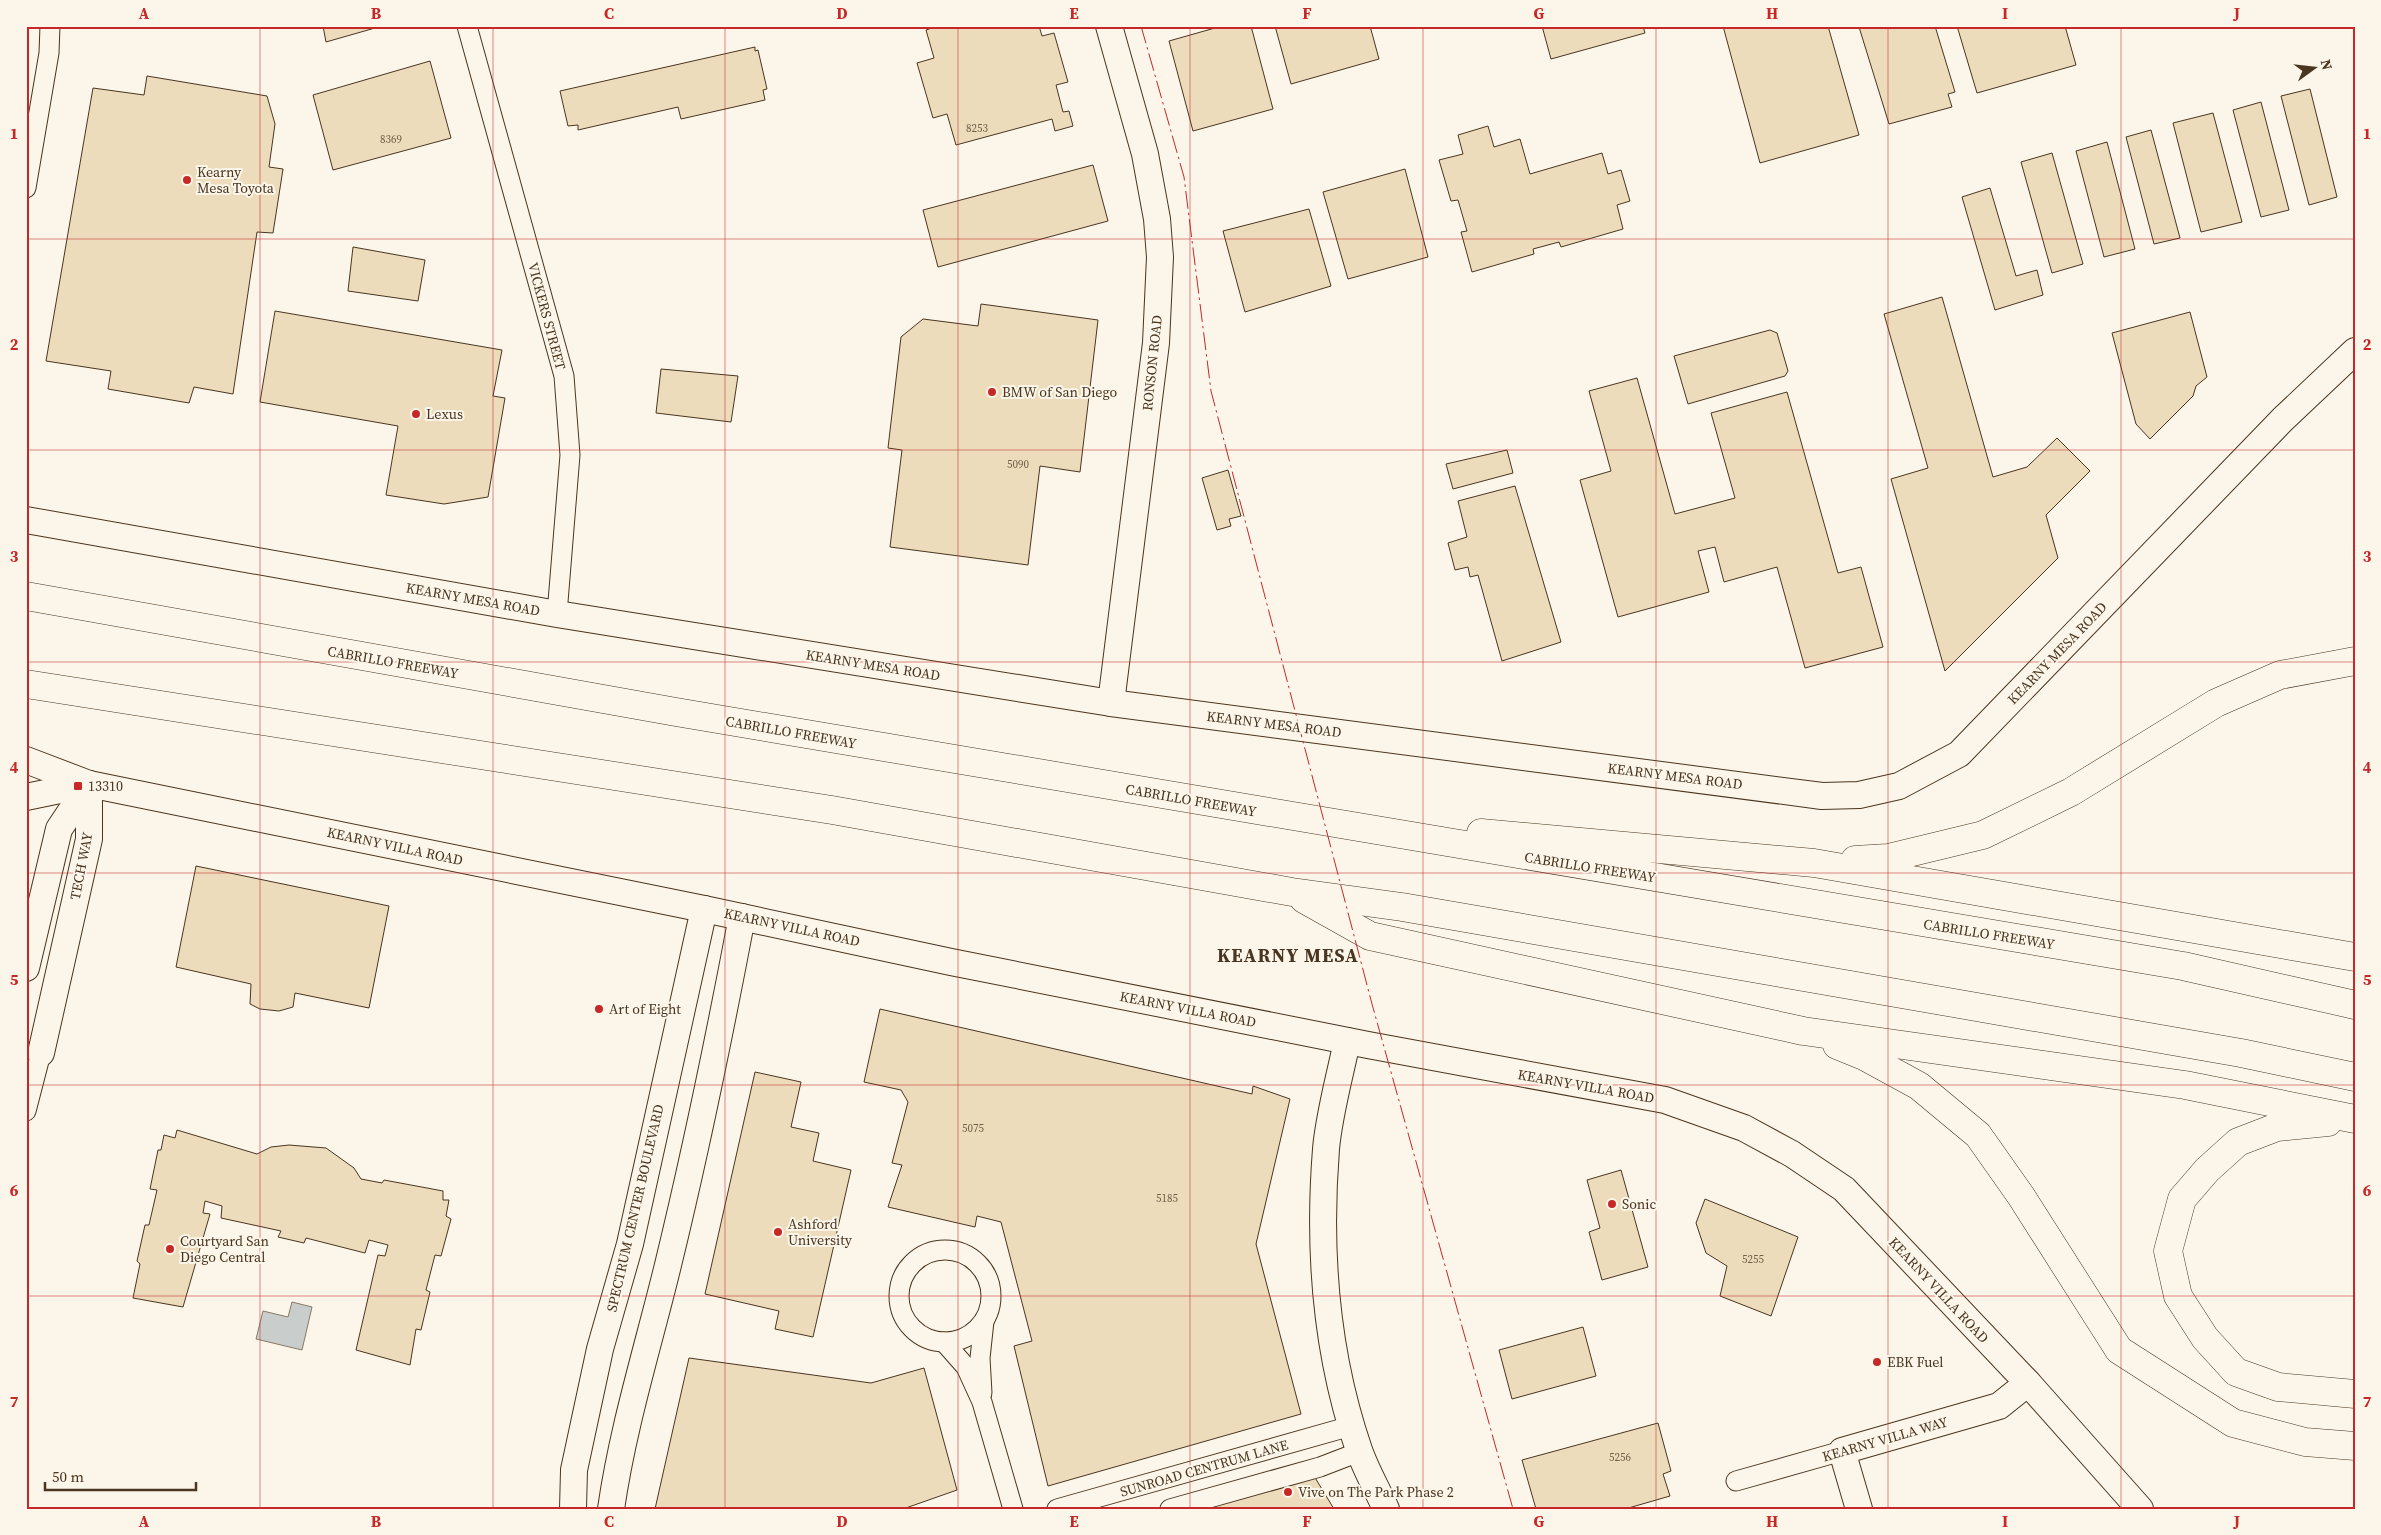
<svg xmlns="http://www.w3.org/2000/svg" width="2381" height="1535" viewBox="0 0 2381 1535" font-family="'Source Serif 4',serif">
<rect width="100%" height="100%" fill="#fbf6e9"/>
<!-- water -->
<polygon fill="#c9cecd" stroke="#887966" points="292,1302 312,1307 302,1350 256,1339 263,1311 288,1317"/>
<!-- building -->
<g fill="#ecdcbc" stroke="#4a3520">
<polygon points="323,26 382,26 326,42"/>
<polygon points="938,26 1039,26 1042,36 1054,33 1068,82 1056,85 1063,112 1069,111 1073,126 1055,131 1052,119 956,145 947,114 933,118 917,63 934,58 926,30"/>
<polygon points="1222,26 1251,26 1273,109 1193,131 1169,41"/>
<polygon points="1275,26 1370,26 1379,59 1291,84"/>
<polygon points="1542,26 1643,26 1645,33 1551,59"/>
<polygon points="1723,26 1828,26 1859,135 1760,163"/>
<polygon points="1863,26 1935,26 1955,92 1948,94 1952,107 1889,124 1859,27"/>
<polygon points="1957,26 2065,26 2076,65 1977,93"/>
<polygon points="755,47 755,51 758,50 767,89 763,90 765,100 681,119 678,107 578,130 578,125 568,126 560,91"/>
<polygon points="430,61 451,138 333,170 313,95"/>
<polygon points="147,76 267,96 275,124 269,167 283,169 273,233 257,232 233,394 194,387 189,403 108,389 111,371 46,361 93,88 144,95"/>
<polygon points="2310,89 2337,197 2309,205 2281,96"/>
<polygon points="2261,102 2289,210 2261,217 2233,110"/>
<polygon points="2213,113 2242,222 2201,232 2173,123"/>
<polygon points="1488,126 1494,147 1520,139 1530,174 1602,153 1608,174 1621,170 1630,201 1617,205 1623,229 1561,247 1559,242 1533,249 1534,254 1472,272 1461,232 1467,231 1458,200 1451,201 1439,160 1463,154 1458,135"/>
<polygon points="2151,130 2180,238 2154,244 2126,137"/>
<polygon points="2107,142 2135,249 2104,257 2076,151"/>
<polygon points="2052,153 2083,264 2052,273 2021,162"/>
<polygon points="1093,165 1108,221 938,267 923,210"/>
<polygon points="1405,169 1428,257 1348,279 1323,192"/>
<polygon points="1990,188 2016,276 2037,270 2043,295 1995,310 1962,197"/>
<polygon points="1309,209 1331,286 1245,312 1223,231"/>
<polygon points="353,247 425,260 418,301 348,291"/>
<polygon points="1942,297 1993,477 2027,467 2057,438 2090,471 2046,515 2058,558 1945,671 1891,479 1928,468 1884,314"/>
<polygon points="981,304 1098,320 1080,472 1040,466 1028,565 890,547 902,450 888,448 901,337 923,319 978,326"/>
<polygon points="275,311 502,350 493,396 505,398 488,497 444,504 386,495 398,426 260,402"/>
<polygon points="2190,312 2207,377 2196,386 2193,396 2150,439 2136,424 2112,333"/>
<polygon points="1770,330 1777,333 1788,371 1785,376 1688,404 1674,356"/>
<polygon points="661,369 738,376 731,422 656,413"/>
<polygon points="1637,378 1675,514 1735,498 1711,413 1787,392 1838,573 1861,567 1883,647 1805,668 1777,567 1724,582 1715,547 1698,551 1709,592 1618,617 1580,480 1611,471 1589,391"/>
<polygon points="1507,450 1513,473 1453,489 1446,464"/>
<polygon points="1228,470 1241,516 1229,519 1231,526 1217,530 1202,478"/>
<polygon points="1515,486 1561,642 1502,661 1478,575 1470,577 1468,567 1455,570 1448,543 1467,537 1458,501"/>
<polygon points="196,866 389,906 369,1008 295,993 293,1007 279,1011 260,1009 250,1004 251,984 176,967"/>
<polygon points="880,1009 1252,1094 1253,1086 1290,1099 1256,1244 1301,1414 1048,1486 1014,1346 1032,1341 1001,1222 977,1216 975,1227 888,1207 902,1165 892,1163 908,1102 901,1090 864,1082"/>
<polygon points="755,1072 801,1082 791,1127 819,1133 813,1161 851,1170 813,1337 775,1329 779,1311 705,1294"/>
<polygon points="177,1130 257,1154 271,1147 289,1145 326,1148 354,1168 361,1179 382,1183 384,1180 443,1191 443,1200 449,1200 446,1216 451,1219 441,1256 435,1255 426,1290 430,1292 421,1330 416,1329 410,1365 356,1350 378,1255 385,1256 388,1245 369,1240 365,1253 306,1238 304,1243 278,1237 281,1231 221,1218 222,1206 205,1201 203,1213 210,1214 183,1307 133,1298 140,1264 137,1261 145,1225 149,1225 157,1190 150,1189 158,1150 161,1150 164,1135 175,1138"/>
<polygon points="1621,1170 1648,1267 1602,1280 1589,1232 1600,1228 1587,1180"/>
<polygon points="1705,1199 1798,1237 1771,1316 1720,1296 1727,1266 1706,1253 1696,1223"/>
<polygon points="1583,1327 1596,1376 1512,1399 1499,1350"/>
<polygon points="689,1358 871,1383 924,1368 957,1490 903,1509 655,1509"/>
<polygon points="1658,1423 1671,1471 1663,1474 1670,1496 1625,1509 1536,1509 1522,1460"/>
<polygon points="1314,1476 1334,1509 1191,1509"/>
</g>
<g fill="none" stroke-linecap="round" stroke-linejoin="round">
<defs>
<g id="street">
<polyline points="467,26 564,376 570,455 557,614"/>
<polyline points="26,188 49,53 50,26"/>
<polyline points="26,1111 41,1053"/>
<circle cx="945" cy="1296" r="46"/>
<polyline points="944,1342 966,1367 982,1402 1013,1509"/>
<polyline points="982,1393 980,1358 984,1321"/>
<polyline points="1736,1481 1842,1451"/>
<polyline points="1057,1509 1351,1426"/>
<polyline points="1170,1509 1320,1467 1359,1452"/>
</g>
<g id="secondary">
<polyline points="1109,26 1145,154 1157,219 1160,257 1156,343 1111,703"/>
<polyline points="26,520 557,614 1111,703 1822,796 1859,795 1899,786 1959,754 2283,419 2355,351"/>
<polyline points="26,760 89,784 704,909 951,962 1368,1045 1665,1100 1744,1128 1792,1154 1844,1189 2028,1383 2140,1509"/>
<polyline points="26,797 89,784"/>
<polyline points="26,968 59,829 89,784"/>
<path d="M1347,1041C1340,1076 1329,1114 1326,1149C1318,1250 1326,1354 1359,1450C1366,1470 1377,1489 1386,1509"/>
<polyline points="41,1053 89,839 89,784"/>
<polyline points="573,1509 574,1470 600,1349 630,1244 704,909"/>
<path d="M611,1509C623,1426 648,1347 668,1265C696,1150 720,1033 742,917"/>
<polyline points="1859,1509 1842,1451 1999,1406 2028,1383"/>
</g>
<g id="highway">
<polyline points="26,596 676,712 2183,966 2355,1005"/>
<polyline points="26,684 832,810 1292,892 1402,907 2241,1053 2355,1077"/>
<polyline points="1481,833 1814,863 2355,957"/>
<polyline points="1855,860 1888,858 1983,835 2071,792 2216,703 2280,675 2355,661"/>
<polyline points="1304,899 1370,936 1803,1031 2185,1085 2355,1119"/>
<polyline points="1837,1045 1864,1056 1919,1086 1978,1135 2021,1196 2119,1350 2233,1423 2305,1442 2355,1446"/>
<polyline points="2328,1122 2277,1127 2238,1142 2207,1170 2182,1199 2168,1251 2178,1296 2205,1338 2236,1372 2278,1387 2355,1394"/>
</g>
</defs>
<!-- street casing -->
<use href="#street" stroke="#4a3520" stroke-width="21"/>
<!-- secondary casing -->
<use href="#secondary" stroke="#4a3520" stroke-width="28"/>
<!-- highway casing -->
<use href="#highway" stroke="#4a3520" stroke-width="29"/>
<!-- street -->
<use href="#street" stroke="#fbf6e9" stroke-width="19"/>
<!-- secondary -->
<use href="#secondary" stroke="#fbf6e9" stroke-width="26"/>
<!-- highway -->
<use href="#highway" stroke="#fbf6e9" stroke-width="28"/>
<!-- power -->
<polyline stroke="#c62828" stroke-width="1" stroke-dasharray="18 4 2.5 4" stroke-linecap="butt" points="1141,26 1184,177 1211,391 1372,1004 1513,1509"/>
</g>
<!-- grid -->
<path fill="none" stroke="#c62828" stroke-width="1" stroke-opacity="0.55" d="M260,26V1509M493,26V1509M725,26V1509M958,26V1509M1190,26V1509M1423,26V1509M1656,26V1509M1888,26V1509M2121,26V1509M26,239H2355M26,450H2355M26,662H2355M26,873H2355M26,1085H2355M26,1296H2355"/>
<!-- markers -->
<g fill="#c62828" stroke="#fbf6e9" stroke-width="2">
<circle cx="187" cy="180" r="5"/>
<circle cx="992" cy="392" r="5"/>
<circle cx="416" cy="414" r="5"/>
<rect x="73" y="781" width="10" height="10" rx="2.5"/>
<circle cx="599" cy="1009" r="5"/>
<circle cx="1612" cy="1204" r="5"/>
<circle cx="778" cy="1232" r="5"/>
<circle cx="170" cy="1249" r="5"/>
<circle cx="1877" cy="1362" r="5"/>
<circle cx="1288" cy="1492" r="5"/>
</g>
<g text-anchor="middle" stroke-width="4" stroke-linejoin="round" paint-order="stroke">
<!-- number labels -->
<g font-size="11" fill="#725f47">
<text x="977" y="132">8253</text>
<text x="391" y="143">8369</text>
<text x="1018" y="468">5090</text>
<text x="973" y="1132">5075</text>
<text x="1167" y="1202">5185</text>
<text x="1753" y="1263">5255</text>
<text x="1620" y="1461">5256</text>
</g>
<!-- poi labels -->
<g font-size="14" fill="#4a3520" stroke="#fbf6e9" text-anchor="start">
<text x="197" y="177">Kearny<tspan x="197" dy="16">Mesa Toyota</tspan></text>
<text x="1002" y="397">BMW of San Diego</text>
<text x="426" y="419">Lexus</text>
<text x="88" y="791">13310</text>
<text x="609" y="1014">Art of Eight</text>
<text x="1622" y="1209">Sonic</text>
<text x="788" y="1229">Ashford<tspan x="788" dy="16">University</tspan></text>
<text x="180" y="1246">Courtyard San<tspan x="180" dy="16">Diego Central</tspan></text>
<text x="1887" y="1367">EBK Fuel</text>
<text x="1298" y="1497">Vive on The Park Phase 2</text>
</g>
<!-- street labels -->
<g font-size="14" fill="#4a3520" stroke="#fbf6e9">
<text transform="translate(547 316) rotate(75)" y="5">VICKERS STREET</text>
<text transform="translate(1152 363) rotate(-84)" y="5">RONSON ROAD</text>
<text transform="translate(473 599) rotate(10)" y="5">KEARNY MESA ROAD</text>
<text transform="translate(2057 653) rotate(-46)" y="5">KEARNY MESA ROAD</text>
<text transform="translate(393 662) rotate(10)" y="5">CABRILLO FREEWAY</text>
<text transform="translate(873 665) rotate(9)" y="5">KEARNY MESA ROAD</text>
<text transform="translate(1274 724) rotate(7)" y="5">KEARNY MESA ROAD</text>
<text transform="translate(791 732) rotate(10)" y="5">CABRILLO FREEWAY</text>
<text transform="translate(1675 776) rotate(7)" y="5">KEARNY MESA ROAD</text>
<text transform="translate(1191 800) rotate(10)" y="5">CABRILLO FREEWAY</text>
<text transform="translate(395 846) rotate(12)" y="5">KEARNY VILLA ROAD</text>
<text transform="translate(81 866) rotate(-79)" y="5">TECH WAY</text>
<text transform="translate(1590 867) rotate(9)" y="5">CABRILLO FREEWAY</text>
<text transform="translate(792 927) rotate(12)" y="5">KEARNY VILLA ROAD</text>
<text transform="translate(1989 934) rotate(9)" y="5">CABRILLO FREEWAY</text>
<text transform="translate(1188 1009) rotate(11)" y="5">KEARNY VILLA ROAD</text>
<text transform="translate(1586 1086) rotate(10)" y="5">KEARNY VILLA ROAD</text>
<text transform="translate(635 1208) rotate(-77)" y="5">SPECTRUM CENTER BOULEVARD</text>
<text transform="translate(1939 1290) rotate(47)" y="5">KEARNY VILLA ROAD</text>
<text transform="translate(1885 1439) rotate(-16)" y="5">KEARNY VILLA WAY</text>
<text transform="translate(1204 1468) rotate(-16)" y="5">SUNROAD CENTRUM LANE</text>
</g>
<!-- district labels -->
<g font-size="19" font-weight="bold" letter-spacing="1" fill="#4a3520" stroke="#fbf6e9">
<text x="1288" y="962">KEARNY MESA</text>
</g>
</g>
<!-- border -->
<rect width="2381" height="1535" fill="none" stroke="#fbf6e9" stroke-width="55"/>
<!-- north arrow -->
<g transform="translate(2314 68) rotate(75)" stroke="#fbf6e9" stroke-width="4" paint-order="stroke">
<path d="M0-4L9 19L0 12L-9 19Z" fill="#4a3520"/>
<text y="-8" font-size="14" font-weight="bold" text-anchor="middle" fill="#4a3520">N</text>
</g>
<!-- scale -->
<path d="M45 1482v8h151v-8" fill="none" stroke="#4a3520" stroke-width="2.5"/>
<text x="52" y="1482" font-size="15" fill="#4a3520" stroke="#fbf6e9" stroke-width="4" paint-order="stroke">50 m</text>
<rect x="28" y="28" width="2326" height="1480" fill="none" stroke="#c62828" stroke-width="2"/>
<g font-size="16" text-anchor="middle" font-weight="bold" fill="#c62828">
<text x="144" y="19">A</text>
<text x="376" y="19">B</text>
<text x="609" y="19">C</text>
<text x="842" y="19">D</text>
<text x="1074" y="19">E</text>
<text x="1307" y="19">F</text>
<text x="1539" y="19">G</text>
<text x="1772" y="19">H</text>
<text x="2005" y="19">I</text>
<text x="2237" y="19">J</text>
<text x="14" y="139">1</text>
<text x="2367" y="139">1</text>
<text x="14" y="350">2</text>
<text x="2367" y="350">2</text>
<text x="14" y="562">3</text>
<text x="2367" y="562">3</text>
<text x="14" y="773">4</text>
<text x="2367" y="773">4</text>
<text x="14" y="985">5</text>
<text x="2367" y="985">5</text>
<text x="14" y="1196">6</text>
<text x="2367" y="1196">6</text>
<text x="14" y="1407">7</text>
<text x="2367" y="1407">7</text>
<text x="144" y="1527">A</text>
<text x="376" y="1527">B</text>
<text x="609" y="1527">C</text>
<text x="842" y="1527">D</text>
<text x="1074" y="1527">E</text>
<text x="1307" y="1527">F</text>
<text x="1539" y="1527">G</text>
<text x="1772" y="1527">H</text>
<text x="2005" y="1527">I</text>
<text x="2237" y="1527">J</text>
</g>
</svg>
